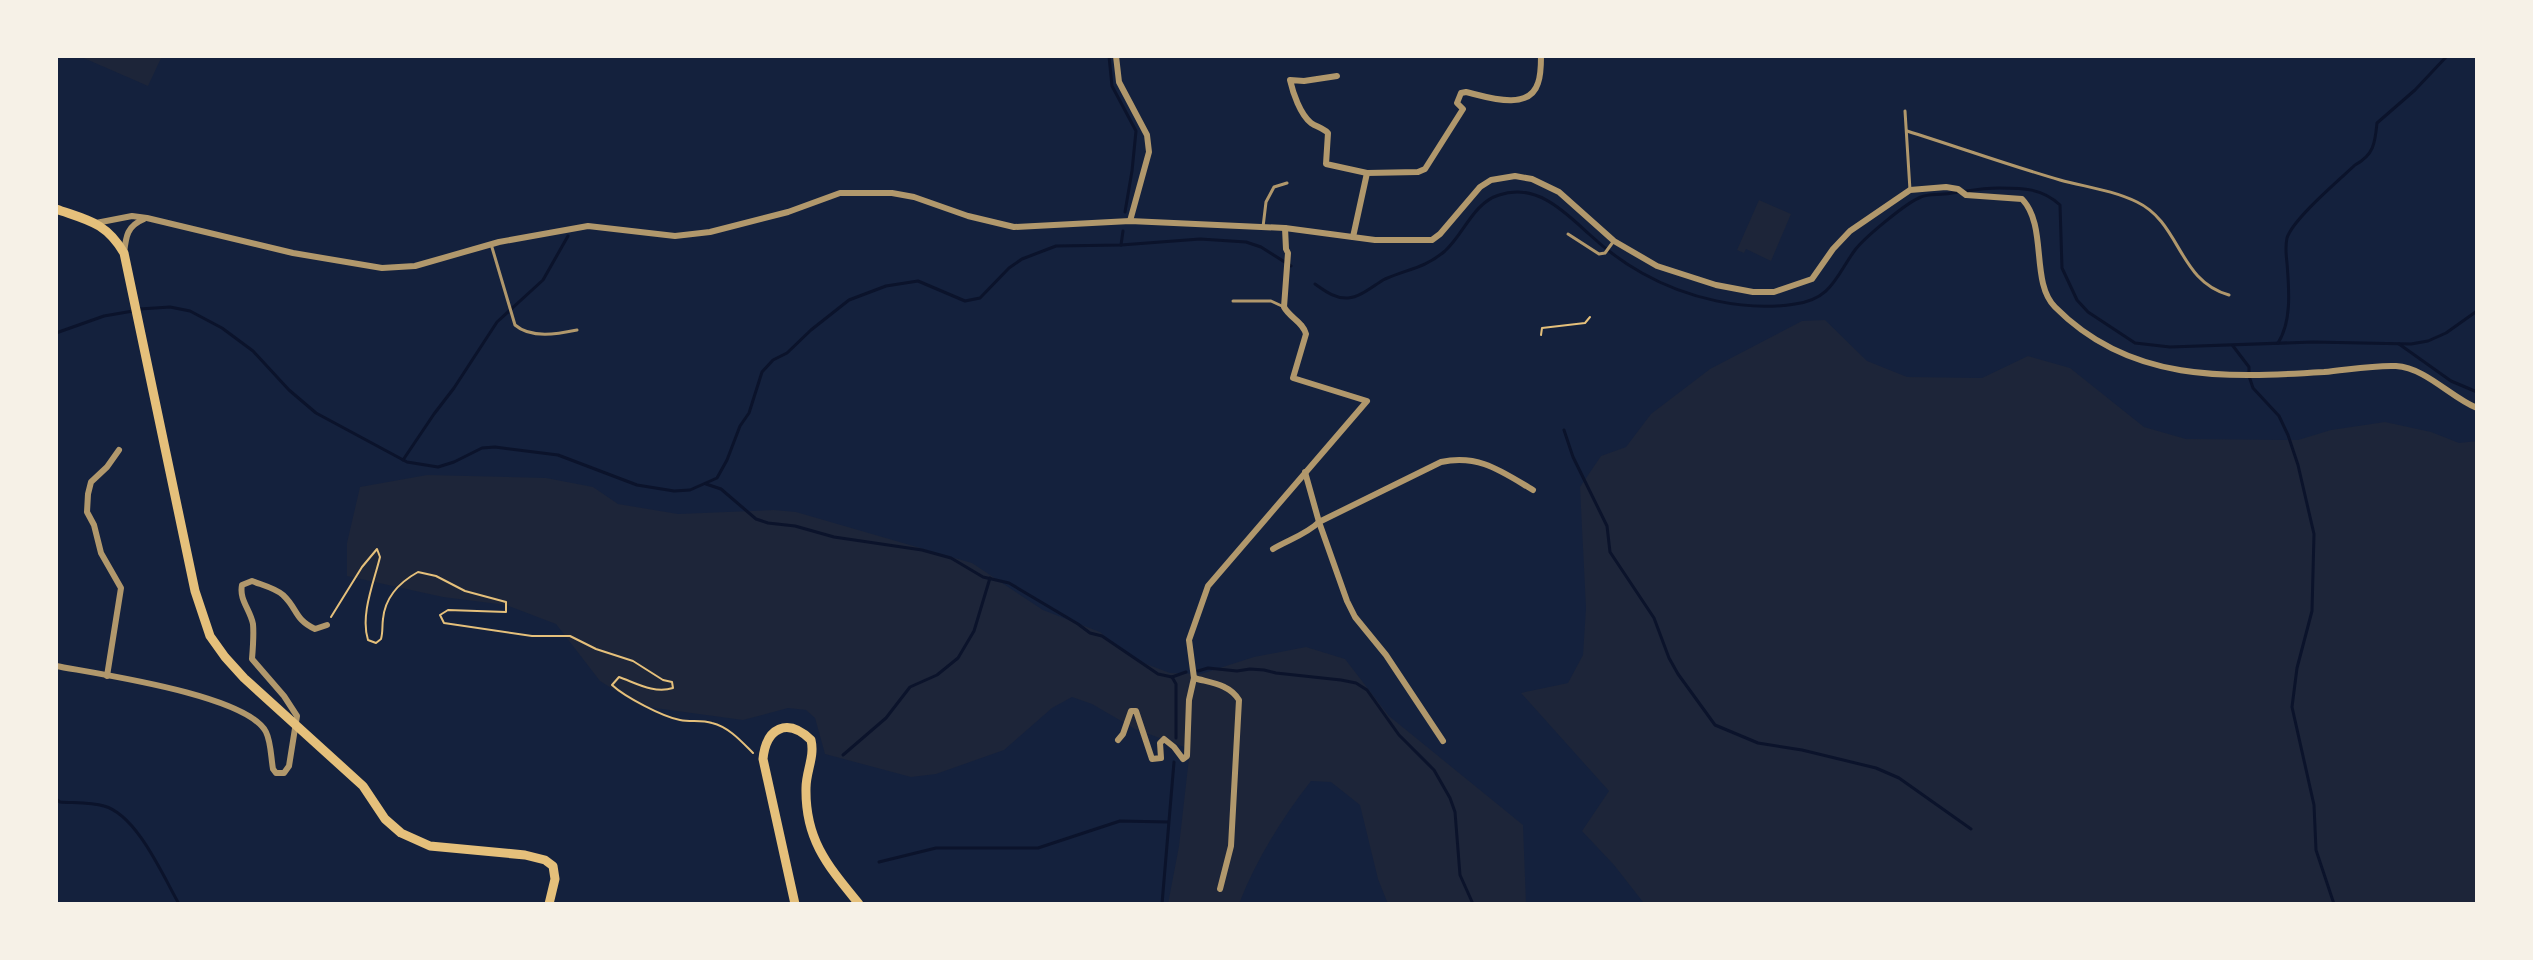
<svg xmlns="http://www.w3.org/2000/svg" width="2533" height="960" viewBox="0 0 2533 960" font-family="'Libre Baskerville',serif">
<rect width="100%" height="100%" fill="#14213d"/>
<!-- green -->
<g fill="#1d2539">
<polygon points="79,56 162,56 148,86"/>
<polygon points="1759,200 1791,214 1771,261 1746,249 1744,253 1737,250"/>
<polygon points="1825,320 1867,361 1907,377 1982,378 2028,356 2070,368 2144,427 2186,439 2298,440 2331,430 2385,422 2431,432 2459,443 2477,441 2477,904 1643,902 1614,865 1582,831 1609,791 1521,693 1568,683 1583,655 1586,608 1580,487 1601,456 1626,447 1651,414 1710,369 1802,321"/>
<path d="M427,475L546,478L593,487L618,504L678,514L774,510L796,512L972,563L1043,610L1100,632L1115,645L1141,662L1170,673L1201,674L1254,657L1306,647L1345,659L1389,716L1523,825L1526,904H1388L1378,879L1360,805L1331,782L1311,781C1282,818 1256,860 1239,904H1168L1179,846L1190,749L1135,729L1092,704L1072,697L1052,708L1004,750L936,774L911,777L825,754L815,718L806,710L788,708L743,720L640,706L600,681L556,624L506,605L443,597L347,576V543L360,487Z"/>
</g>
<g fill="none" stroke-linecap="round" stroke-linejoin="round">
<!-- stream -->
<g stroke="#0b132b" stroke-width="3">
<polyline points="1109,56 1112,86 1136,131 1132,171 1125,212"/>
<polyline points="1121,245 1123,231"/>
<path d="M1315,284C1325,291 1335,299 1348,298C1361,297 1374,285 1385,279C1408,269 1425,268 1445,251C1464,234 1473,203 1499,195C1536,182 1565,212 1589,234C1604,248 1624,263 1642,273C1686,298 1745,312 1795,304C1832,299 1836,276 1855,250C1864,238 1907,202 1921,197C1927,194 1937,195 1944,194C1963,192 1980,188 1999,188C2023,188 2042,188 2060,205L2062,268L2077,300L2088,312L2135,343L2170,347L2313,342L2411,344L2428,341L2446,333L2477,311"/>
<polyline points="140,309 170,307 190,311 222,328 253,351 289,390 316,413 407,462 438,467 454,462 482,448 495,447 558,455 637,485 674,491 690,490 717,478 727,460 740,426 749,413 762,372 773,360 787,353 811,330 849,300 886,286 918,281 965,301 980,298 1009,268 1022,259 1056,246 1121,245 1200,239 1246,242 1261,247 1291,266"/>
<polyline points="56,333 104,316 133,311"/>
<path d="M2278,343C2292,321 2289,289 2287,263C2286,255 2285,247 2287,238C2293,219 2339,180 2355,165C2374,155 2375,143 2377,123L2415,90L2447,56"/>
<polyline points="2399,344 2451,381 2477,392"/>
<polyline points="2233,346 2249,367 2249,376 2253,388 2279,416 2288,435 2298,465 2314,534 2312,611 2297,668 2292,707 2314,805 2316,850 2334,904"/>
<polyline points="1564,430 1573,457 1607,526 1610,552 1654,618 1669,658 1678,674 1715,725 1758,743 1802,750 1876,768 1899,778 1971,829"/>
<polyline points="403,460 434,414 454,388 497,322 543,280 568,236"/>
<polyline points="706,484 721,489 756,519 768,523 795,526 834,537 922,550 951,558 983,577 1009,583 1078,624 1090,633 1102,636 1158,674 1172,677 1186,672"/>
<polyline points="1198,671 1208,668 1237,671 1250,669 1264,670 1276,673 1341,680 1356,683 1367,690 1399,735 1434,770 1450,798 1455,812 1460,875 1473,904"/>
<polyline points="1172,677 1176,684 1176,738"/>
<polyline points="843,755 886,718 910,687 937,675 958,658 974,631 990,578"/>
<path d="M56,799L60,802C74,803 91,802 104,806C137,815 163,876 179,904"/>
<polyline points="879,862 936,848 1038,848 1120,821 1168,822"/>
<polyline points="1162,904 1174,762"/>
</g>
<!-- path -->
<g stroke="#e5c07b" stroke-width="2">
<polyline points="1541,335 1542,328 1585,323 1590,317"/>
<path d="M331,617L362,567L377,549L380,557C374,582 360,615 368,640L376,643L381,639C383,632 382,626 383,619C385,597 400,582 418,572L436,576L465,591L506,602V612L448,610L440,615L444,623L532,636H570L596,649L633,661L663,680L672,682L673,688C654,694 636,683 619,677L612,685C625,697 663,717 680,720C690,722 702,720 712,723C729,727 742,742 753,753"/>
</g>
<!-- service -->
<g stroke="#b1986c" stroke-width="3">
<polyline points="1905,111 1910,190"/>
<path d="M1907,131C1958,147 2008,165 2060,180C2086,187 2112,190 2137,202C2181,223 2178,281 2229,295"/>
<polyline points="1263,227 1266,202 1274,187 1287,183"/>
<polyline points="1568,234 1599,254 1605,253 1613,242"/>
<path d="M491,244L515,325C531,339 558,334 577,330"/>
<polyline points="1233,301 1271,301 1284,307"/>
</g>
<!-- minor -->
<g stroke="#b1986c" stroke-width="6">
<polyline points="1116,56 1119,82 1147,135 1149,152 1130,221"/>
<path d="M1337,76L1304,81L1290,80C1293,93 1300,114 1311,123C1317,127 1323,128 1328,133L1326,164L1367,173L1418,172L1425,169L1463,109L1457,103L1461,93L1466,92C1487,97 1529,112 1538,83C1541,75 1541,65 1541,56"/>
<path d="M96,223L132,216L147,218L293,253L382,268L415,266L499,242L588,226L675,236L710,232L788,212L840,193H892L914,197L968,216L1014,227L1130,221L1285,228L1375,240H1432L1440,234L1480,187L1491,180L1515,176L1532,179L1559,192L1614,241L1657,266L1716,285L1753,292H1774L1812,279L1833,249L1850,231L1910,190L1946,187L1958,189L1966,195L2022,199C2048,226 2030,282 2055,307C2130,383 2226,378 2324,372C2347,370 2373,365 2396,366C2426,368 2450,397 2477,408"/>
<polyline points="1353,237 1367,173"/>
<path d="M124,253C126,236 127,226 144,219"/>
<polyline points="1305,472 1319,522 1347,601 1355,617 1386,655 1443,741"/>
<path d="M1273,549C1288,540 1307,534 1319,522L1441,462C1479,454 1501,471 1533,490"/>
<path d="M56,666C98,674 247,695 266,732C271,742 271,758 273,769L276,773H284L289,766L297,716L284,696L252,659C253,647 254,635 253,624C250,609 239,600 242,585L252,581C262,585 275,588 283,595C298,609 294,619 315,629L327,625"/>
<polyline points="107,676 121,588 101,553 94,525 87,512 88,494 91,482 107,467 119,450"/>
<path d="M1194,678C1211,683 1229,684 1239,700L1231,846L1220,889"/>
<path d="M1118,740L1123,734L1131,711H1136L1152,759L1161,758L1160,743L1164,739L1174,747L1183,759L1187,756L1189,700L1194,678L1189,640L1208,586L1367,401L1293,378L1306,334C1303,322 1290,318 1284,307L1288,253L1286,249L1285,228"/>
</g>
<!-- secondary -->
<g stroke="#e5c07b" stroke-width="9">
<path d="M56,209C87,220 106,222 124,253L195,591L210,636L225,657L244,678L363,786L385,819L401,833L430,846L525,855L545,860L553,866L555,879L549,904"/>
<path d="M795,904L763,759C766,728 787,717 811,740C815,757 806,771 806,788C805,840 828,866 859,904"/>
</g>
</g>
<!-- border -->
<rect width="2533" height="960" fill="none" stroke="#f6f1e7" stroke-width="116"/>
</svg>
